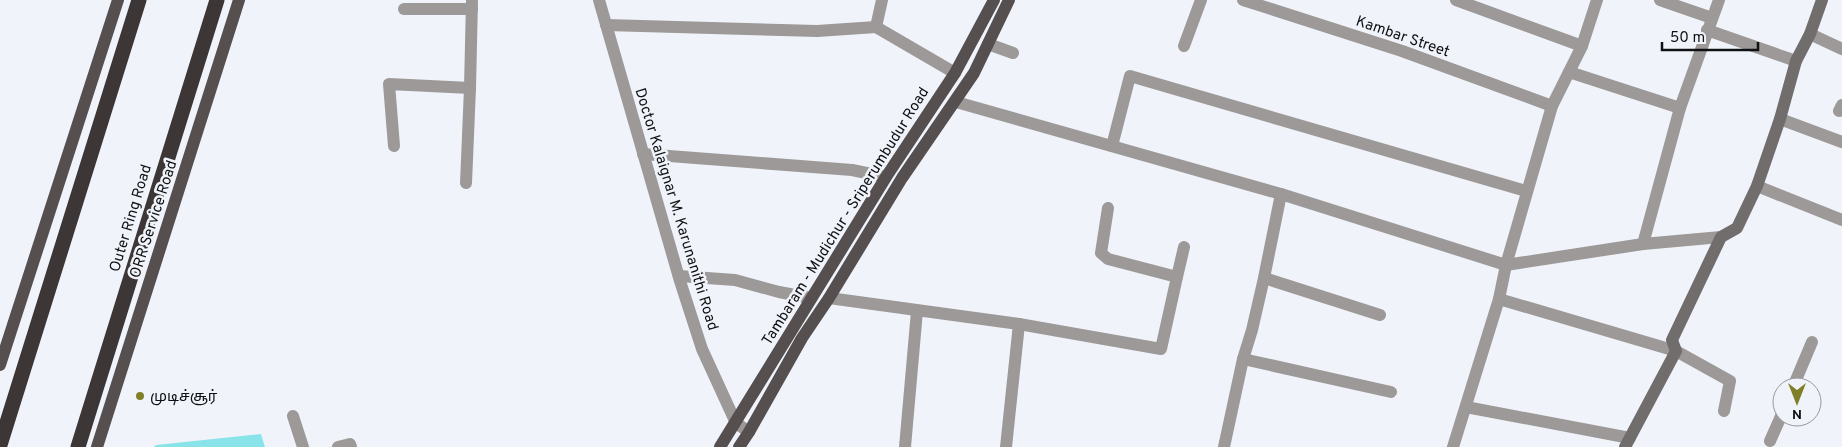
<svg xmlns="http://www.w3.org/2000/svg" width="1842" height="447" viewBox="0 0 1842 447" font-family="Overpass,'Noto Sans Tamil',sans-serif">
<rect width="100%" height="100%" fill="#f0f4fa"/>
<!-- water -->
<polygon fill="#89e4ea" points="261,434 265,447 154,447 156,445"/>
<g fill="none" stroke-linecap="round" stroke-linejoin="round">
<!-- street -->
<g stroke="#9c9998" stroke-width="12">
<polyline points="599,0 680,281 702,349 736,423 749,432"/>
<polyline points="882,0 876,27 955,73"/>
<polyline points="1243,0 1402,51 1552,106"/>
<polyline points="1456,0 1582,46"/>
<polyline points="1660,0 1712,18"/>
<polyline points="404,9 472,9"/>
<polyline points="606,25 817,31 876,27"/>
<polyline points="1707,30 1796,61"/>
<polyline points="1810,34 1842,49"/>
<polyline points="988,44 1013,53"/>
<polyline points="1184,46 1201,0"/>
<polyline points="1569,72 1680,108"/>
<polyline points="956,102 1281,194 1506,265 1643,244 1721,237"/>
<polyline points="1839,111 1842,105"/>
<polyline points="1780,119 1842,142"/>
<polyline points="394,146 389,84 470,88 472,0"/>
<polyline points="1112,146 1130,76 1526,191"/>
<polyline points="643,154 852,170 886,177"/>
<polyline points="466,183 470,88"/>
<polyline points="1757,186 1842,220"/>
<polyline points="1643,244 1680,108 1719,0"/>
<polyline points="679,276 735,280 779,292 811,298"/>
<polyline points="1177,277 1184,247"/>
<polyline points="1264,278 1380,315"/>
<polyline points="829,298 1019,324 1161,349 1177,277 1108,259 1101,253 1108,208"/>
<polyline points="1499,299 1676,351 1730,381 1724,411"/>
<polyline points="1243,359 1391,392"/>
<polyline points="1793,387 1812,342"/>
<polyline points="1466,407 1630,438"/>
<polyline points="293,416 303,447"/>
<polyline points="1770,441 1782,414"/>
<polyline points="338,447 350,444 351,447"/>
<polyline points="905,447 917,311"/>
<polyline points="1006,447 1019,324"/>
<polyline points="1224,447 1243,359 1252,330 1264,278 1281,194"/>
<polyline points="1453,447 1499,299 1506,265 1552,106 1582,46 1597,0"/>
</g>
<!-- secondary -->
<polyline stroke="#726d6d" stroke-width="12" points="1625,447 1676,351 1672,340 1721,237 1737,228 1757,186 1780,119 1796,61 1810,34 1822,0"/>
<!-- primary -->
<g stroke="#554f4f" stroke-width="12">
<polyline points="0,365 118,0"/>
<polyline points="97,447 239,0"/>
<polyline points="720,447 886,177 955,73 994,0"/>
<polyline points="739,447 749,432 802,338 829,298 902,178 974,73 1009,0"/>
</g>
<!-- highway -->
<g stroke="#3c3636" stroke-width="15">
<polyline points="0,445 139,0"/>
<polyline points="78,447 217,0"/>
</g>
</g>
<!-- markers -->
<circle fill="#7f7f28" stroke="#f0f4fa" stroke-width="2" cx="140" cy="396" r="5"/>
<g text-anchor="middle" stroke-width="5" stroke-linejoin="round" paint-order="stroke">
<!-- street labels -->
<g font-size="15" fill="#101113" stroke="#f0f4fa">
<text transform="translate(1403 36) rotate(19)" y="5">Kambar Street</text>
<text transform="translate(677 209) rotate(73)" y="5">Doctor Kalaignar M. Karunanithi Road</text>
<text transform="translate(845 216) rotate(-58)" y="5">Tambaram - Mudichur - Sriperumbudur Road</text>
<text transform="translate(130 218) rotate(-73)" y="5">Outer Ring Road</text>
<text transform="translate(153 219) rotate(-72)" y="5">ORR Service Road</text>
</g>
<!-- poi labels -->
<g font-size="15" fill="#101113" stroke="#f0f4fa" text-anchor="start">
<text x="150" y="401">முடிச்சூர்</text>
</g>
</g>
<!-- north arrow -->
<g transform="translate(1797 402) rotate(180)"><circle r="24" fill="#f0f4fa" stroke="#96999e"/>
<path d="M0-4L9 19L0 12L-9 19Z" fill="#7f7f28"/>
<text y="-8" font-size="14" font-weight="bold" text-anchor="middle" fill="#101113">N</text>
</g>
<!-- scale -->
<path d="M1662 42v8h96v-8" fill="none" stroke="#101113" stroke-width="2.5"/>
<text x="1670" y="42" font-size="15" fill="#101113" stroke="#f0f4fa" stroke-width="4" paint-order="stroke">50 m</text>
</svg>
